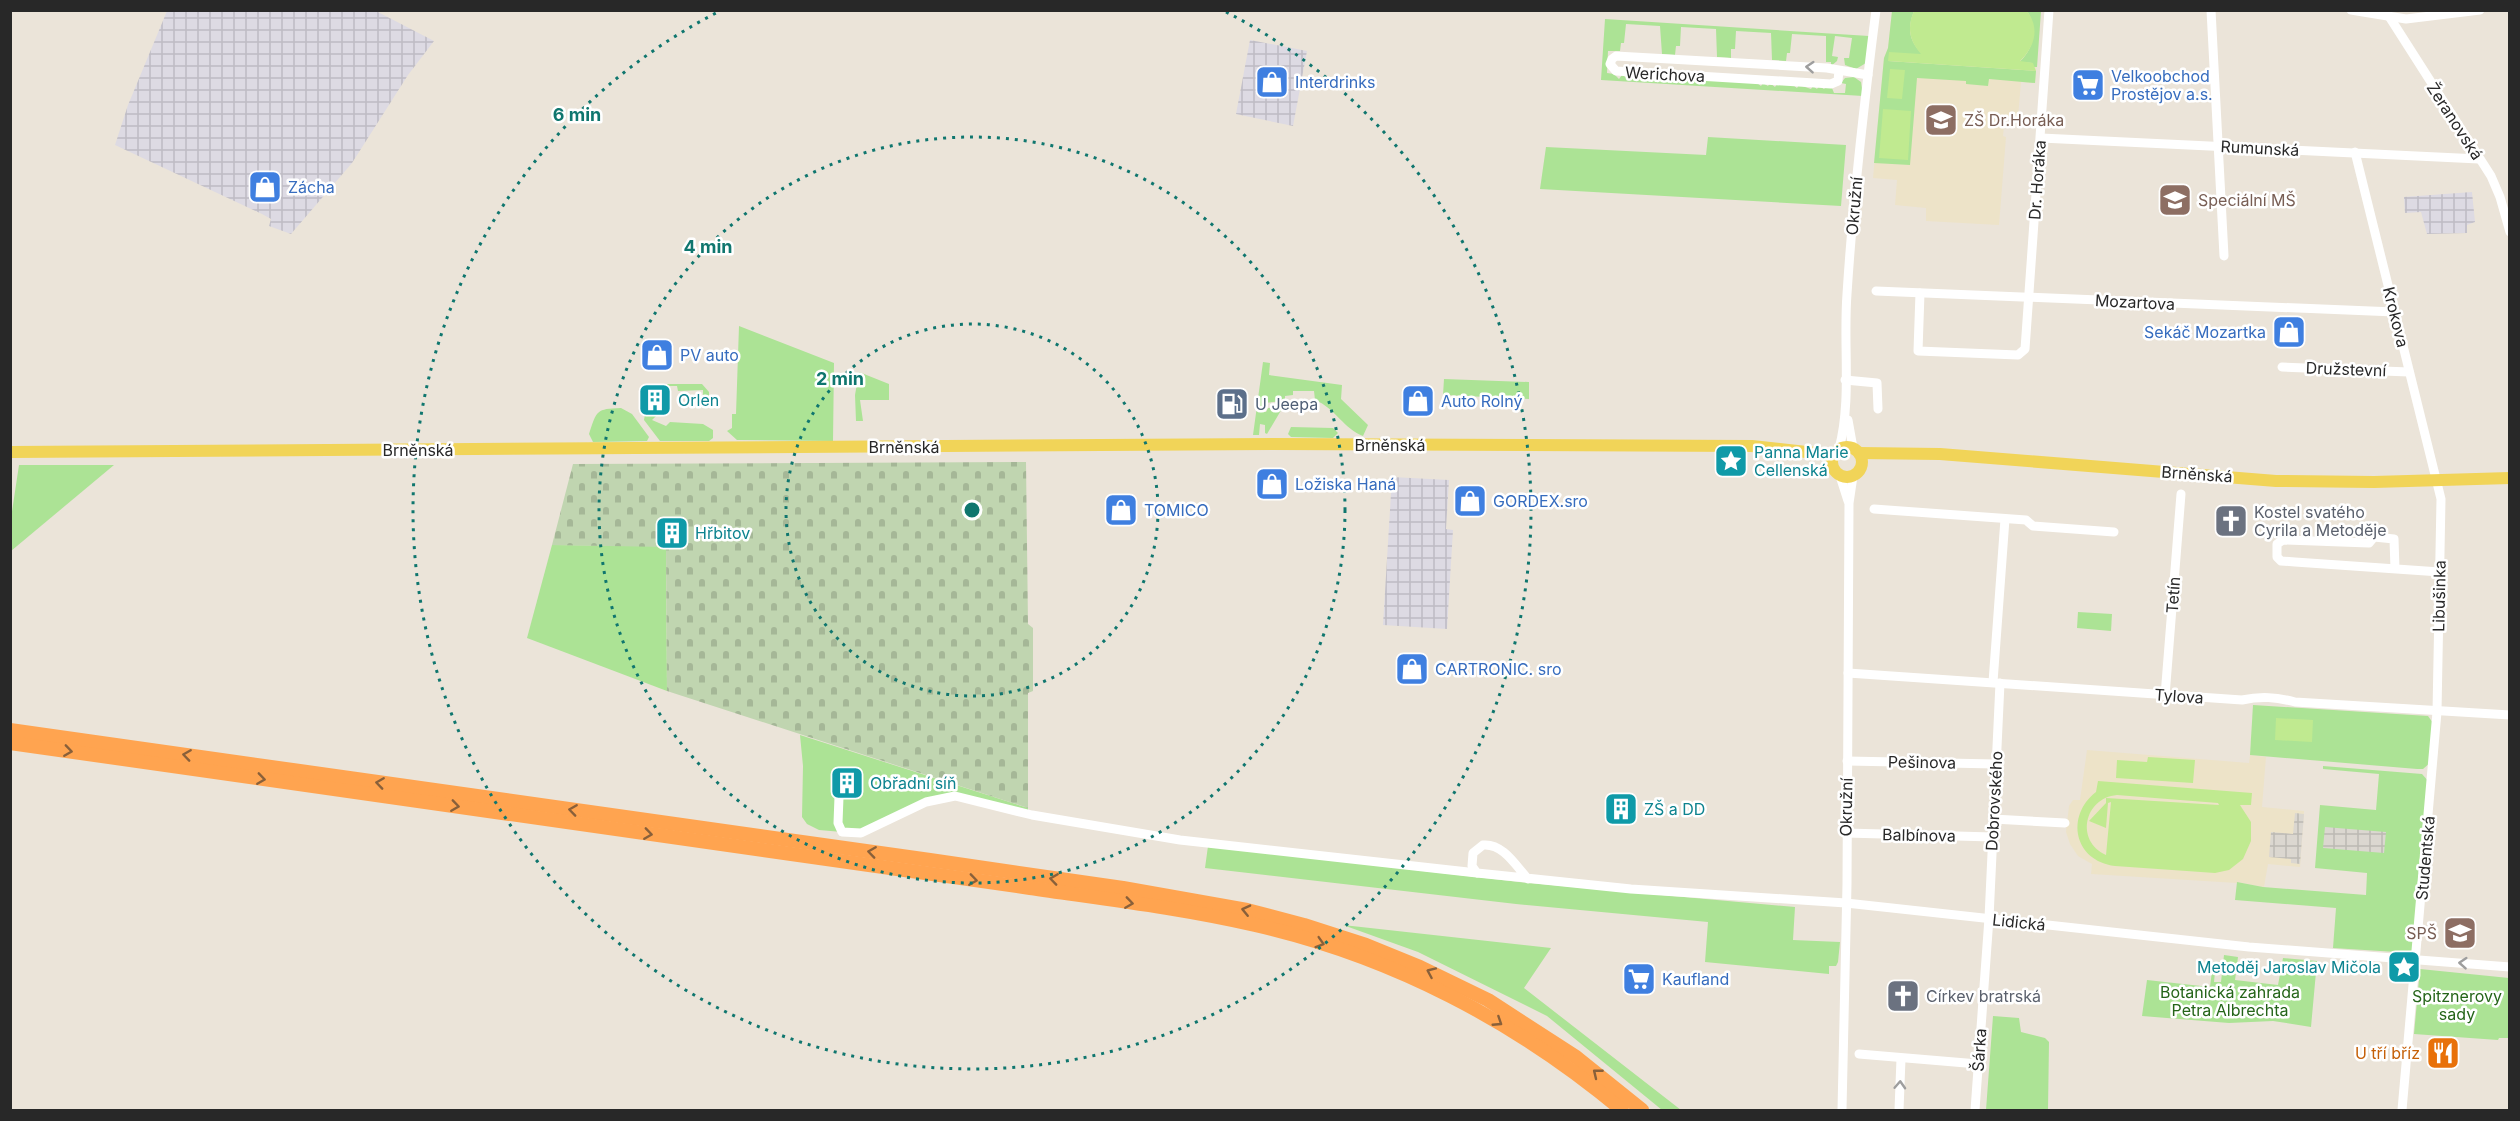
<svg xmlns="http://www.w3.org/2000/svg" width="2520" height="1121" viewBox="0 0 2520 1121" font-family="Inter,sans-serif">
<defs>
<pattern id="industrial-grid" width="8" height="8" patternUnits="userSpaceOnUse" patternTransform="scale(1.5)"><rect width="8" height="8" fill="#dddae3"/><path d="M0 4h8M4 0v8" fill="none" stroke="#bebbc3"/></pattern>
<pattern id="cemetery-stones" width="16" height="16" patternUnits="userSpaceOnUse" patternTransform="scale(1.5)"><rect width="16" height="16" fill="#c0d5b0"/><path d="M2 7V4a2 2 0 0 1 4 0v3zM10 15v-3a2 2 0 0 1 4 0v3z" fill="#a5b797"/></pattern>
<pattern id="plaza-grid" width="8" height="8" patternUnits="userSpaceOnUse" patternTransform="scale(1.5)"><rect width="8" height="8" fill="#dbd7d0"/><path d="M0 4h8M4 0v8" fill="none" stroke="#bcb9b3"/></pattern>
</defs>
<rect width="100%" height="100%" fill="#ebe4d9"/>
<!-- industrial -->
<g fill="url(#industrial-grid)">
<polygon points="167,11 376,11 434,41 408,75 352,163 291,234 269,226 271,219 262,214 115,145 128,105"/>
<polygon points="1250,40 1307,51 1293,126 1236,114"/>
<polygon points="2472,192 2475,222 2467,225 2467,233 2427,234 2421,212 2405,213 2404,197"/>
<polygon points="1392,477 1449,480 1446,529 1453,530 1447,629 1383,625"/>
</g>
<!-- education -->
<g fill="#ede3c8">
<polygon points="1892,11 2041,11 2035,83 2021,82 2018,117 2005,116 2003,136 2006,137 1999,225 1926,221 1926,208 1895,205 1897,180 1873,178 1884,58 1888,48"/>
<polygon points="2087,750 2249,763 2250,755 2266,757 2262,807 2304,811 2300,867 2268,864 2264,887 2237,882 2237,883 2091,874 2092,864 2078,856 2070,844 2066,832 2069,806 2073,800 2080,800"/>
</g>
<!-- green -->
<g fill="#ace395">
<path d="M1892,11H1914C1907,28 1909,41 1922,54L1888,61L2036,71L2035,83L1989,79L1988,86L1966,84V81L1917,78L1910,165L1874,163L1884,58L1888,48Z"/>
<path d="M2027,11H2041L2037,67H2033V63L2019,62C2034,50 2038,27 2027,11Z"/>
<polygon points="1605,19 1869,36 1866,63 1856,69 1845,65 1844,58 1849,58 1852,38 1835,36 1832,56 1838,57 1837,61 1831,66 1831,62 1826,62 1826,36 1792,34 1790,53 1787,53 1786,61 1772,60 1771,33 1736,31 1735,49 1731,49 1731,58 1717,57 1716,29 1681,27 1680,46 1676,46 1675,55 1662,54 1660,26 1626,24 1624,43 1621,43 1620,51 1608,51 1607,73 1614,74 1619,79 1622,75 1627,78 1629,75 1641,79 1643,76 1654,80 1656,77 1661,80 1663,77 1667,80 1669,78 1674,81 1676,78 1757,83 1761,86 1763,83 1768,86 1770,83 1775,87 1777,84 1793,85 1797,88 1799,85 1811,89 1813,86 1817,89 1819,86 1824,89 1826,87 1832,88 1834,93 1845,93 1846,84 1841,83 1845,78 1854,77 1861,82 1863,96 1601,80"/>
<polygon points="1708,137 1846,145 1841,206 1540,189 1546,147 1706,155"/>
<polygon points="739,326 834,363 833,441 737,440 727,431 732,428 732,414 736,414"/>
<path d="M1263,362L1270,363L1269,375L1342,385L1341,399L1368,425L1363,436C1344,429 1335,408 1315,400L1314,391H1293V395L1285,396V401L1263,403L1261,412H1266L1268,408L1283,407L1267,434L1265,433V425L1260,424L1259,435H1253Z"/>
<polygon points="859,372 889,384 889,400 860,400 863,421 856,421 855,395"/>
<polygon points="1444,379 1529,382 1529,399 1443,395"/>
<polygon points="654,384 702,384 709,392 709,402 703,401 703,390 678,391 677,386 660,386 659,398 655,398 655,395 647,394 647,389"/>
<path d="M621,408L632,414L649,437L647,441L593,442L589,434C597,410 596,409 621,408Z"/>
<polygon points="645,414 657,415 652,420 666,426 670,422 703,424 713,430 713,438 709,441 660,441 644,420"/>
<polygon points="1291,427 1333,428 1338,433 1333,438 1291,437 1288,434"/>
<polygon points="19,465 114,465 11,551 11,518"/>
<polygon points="552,545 666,546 667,691 527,638"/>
<polygon points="2078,612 2112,614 2111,631 2077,628"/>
<polygon points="2253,705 2428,716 2433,723 2431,762 2423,769 2417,769 2250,755"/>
<polygon points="800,735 1028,808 1028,814 947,796 874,828 842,832 819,830 807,824 802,817 803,766"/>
<polygon points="2323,766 2422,774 2429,782 2412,953 2333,948 2336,908 2235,900 2237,882 2263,887 2366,895 2367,873 2315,868 2320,805 2376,810 2379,774 2323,769"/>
<polygon points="1208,846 1519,882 1795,907 1793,940 1840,942 1838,962 1836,966 1829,966 1829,974 1705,962 1708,922 1516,904 1205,868"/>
<polygon points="1343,925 1551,948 1524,988 1681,1110 1662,1110 1547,1016 1418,952"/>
<polygon points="2224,955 2238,957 2235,980 2278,985 2283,958 2317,961 2311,1027 2273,1021 2229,1023 2142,1016 2147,980 2210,987 2212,971 2215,972 2214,982 2221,982"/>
<polygon points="2420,969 2509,978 2509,1038 2499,1038 2498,1040 2414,1034"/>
<polygon points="1993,1016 2019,1018 2021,1032 2045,1038 2049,1042 2048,1110 1986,1110"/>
</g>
<!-- cemetery -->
<polygon fill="url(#cemetery-stones)" points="1026,462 1028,624 1033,628 1033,691 1028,693 1028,808 667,691 666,547 552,545 573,464"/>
<!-- pitch -->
<g fill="#c0ea90" fill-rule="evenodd">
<path d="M1914,11H2027C2040,28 2035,47 2020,61L2033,63L2036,71L1888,61L1889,52L1921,54C1909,40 1907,27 1914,11Z"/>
<polygon points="1890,69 1905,70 1902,99 1887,98"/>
<polygon points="1883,109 1911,111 1908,160 1879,158"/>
<polygon points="2276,718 2313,720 2312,742 2275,740"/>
<polygon points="2148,757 2195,760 2193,783 2116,778 2117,760 2147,762"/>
<path d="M2098,781L2252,793L2251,805H2240L2251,822V841L2243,859L2229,870L2215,873L2115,866C2074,861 2065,816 2096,792ZM2117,795L2218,803L2219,805L2106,798V803L2089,821L2106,828L2108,803L2111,802L2106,855C2075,841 2084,798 2117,795Z"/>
</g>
<!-- plaza -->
<g fill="url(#plaza-grid)">
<polygon points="2295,813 2304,814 2300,864 2291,863 2291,859 2269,857 2271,832 2293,834"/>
<polygon points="2325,827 2386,832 2384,853 2323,848"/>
</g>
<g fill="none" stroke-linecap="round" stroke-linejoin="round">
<!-- minor -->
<g stroke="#fff" stroke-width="9">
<polyline points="2211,10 2224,256"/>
<polyline points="2351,10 2406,19 2480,10"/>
<polyline points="2385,10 2491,176 2500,197 2510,232"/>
<polyline points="1839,70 1838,81 1831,84 1616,71 1610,64 1612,59 1616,56 1827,68 1868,75"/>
<polyline points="2041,138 2479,159"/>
<polyline points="2355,152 2441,499 2437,712 2402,1110"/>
<polyline points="1876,291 2395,312"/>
<polyline points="1920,293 1918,351 2018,355 2025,349 2049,10"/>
<polyline points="2282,367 2409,372"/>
<polyline points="1845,380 1877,383 1878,409"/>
<polyline points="1848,420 1853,448"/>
<path d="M1839,449C1852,400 1843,345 1847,294C1853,199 1864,104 1876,10"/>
<polyline points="1840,476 1848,501"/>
<polyline points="1874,509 2026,520 2033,526 2114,532"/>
<polyline points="2395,569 2394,539 2374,537 2369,543 2283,540 2277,544 2277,557 2281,561 2295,562 2440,572"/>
<path d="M1848,673L2242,700C2261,696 2276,697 2295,702L2510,715"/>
<polyline points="1993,682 2005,519"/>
<polyline points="2165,696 2181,494"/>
<polyline points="1847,761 1996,764"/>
<polyline points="839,797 838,823 842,832 861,833 926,802 955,796 1032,815 1180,840 1477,873"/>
<polyline points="1993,819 2065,823"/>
<polyline points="1846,833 1993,837"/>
<path d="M1528,879C1516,866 1503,843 1483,845L1473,853L1472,866L1477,873L1631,889L1846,903L2249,947L2510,967"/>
<polyline points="1859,1054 1978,1064"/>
<polyline points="1842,1110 1847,884 1849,503 1853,476"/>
<polyline points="1899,1110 1901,1059"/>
<polyline points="1975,1110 1989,918 2000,683"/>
</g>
<!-- major -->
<g stroke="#f1d458" stroke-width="12">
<circle cx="1847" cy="462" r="15"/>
<polyline points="10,452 1272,444 1752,446 1833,455"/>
<polyline points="1859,453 1940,454 2276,481 2374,482 2510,478"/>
</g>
<!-- highway -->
<g stroke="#ffa450" stroke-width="14">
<polyline points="10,730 930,860 1123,888 1247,910 1304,925 1366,945 1420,967 1488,1000 1576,1057 1642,1110"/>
<path d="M10,743L1030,888C1105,899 1181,908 1255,925C1391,956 1516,1021 1622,1110"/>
</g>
</g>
<!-- one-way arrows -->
<defs><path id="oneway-chevron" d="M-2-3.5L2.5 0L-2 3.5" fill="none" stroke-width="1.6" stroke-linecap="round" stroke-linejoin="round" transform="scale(1.5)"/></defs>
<g stroke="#9e9e9e">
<use href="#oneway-chevron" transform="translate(1810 67) rotate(-176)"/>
<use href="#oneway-chevron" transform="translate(2463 963) rotate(-176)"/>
<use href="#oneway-chevron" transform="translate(1900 1085) rotate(-87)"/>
</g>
<g stroke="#89603a">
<use href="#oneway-chevron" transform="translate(68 751) rotate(8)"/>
<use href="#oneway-chevron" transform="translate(187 755) rotate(-172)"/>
<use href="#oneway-chevron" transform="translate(261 779) rotate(8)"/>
<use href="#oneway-chevron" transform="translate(380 783) rotate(-172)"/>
<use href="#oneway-chevron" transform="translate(455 806) rotate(8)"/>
<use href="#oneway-chevron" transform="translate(573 810) rotate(-172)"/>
<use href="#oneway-chevron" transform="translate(648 834) rotate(8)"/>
<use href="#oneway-chevron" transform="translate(872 852) rotate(-172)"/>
<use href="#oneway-chevron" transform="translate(1054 879) rotate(-172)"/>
<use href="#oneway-chevron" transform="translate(973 880) rotate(8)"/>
<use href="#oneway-chevron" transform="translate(1129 903) rotate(8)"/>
<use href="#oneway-chevron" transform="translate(1246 910) rotate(-167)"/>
<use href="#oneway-chevron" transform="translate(1320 943) rotate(17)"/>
<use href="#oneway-chevron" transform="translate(1431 972) rotate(-156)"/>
<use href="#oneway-chevron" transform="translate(1498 1022) rotate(33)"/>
<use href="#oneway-chevron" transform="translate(1597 1073) rotate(-141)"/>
</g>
<!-- distance rings -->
<g fill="none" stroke="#0f766e" stroke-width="3" stroke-dasharray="3 6">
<circle cx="972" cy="510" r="186"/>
<circle cx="972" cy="510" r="373"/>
<path d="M1226 12A559 559 0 1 1 718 12"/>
</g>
<!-- icons -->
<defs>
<symbol id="shop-square" viewBox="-11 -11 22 22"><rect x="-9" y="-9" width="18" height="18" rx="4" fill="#3f7fe0" stroke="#fff"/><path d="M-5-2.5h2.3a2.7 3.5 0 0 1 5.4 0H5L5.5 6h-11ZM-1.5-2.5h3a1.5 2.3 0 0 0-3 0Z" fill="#fff"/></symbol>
<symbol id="supermarket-square" viewBox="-11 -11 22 22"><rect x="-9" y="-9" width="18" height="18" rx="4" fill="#3f7fe0" stroke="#fff"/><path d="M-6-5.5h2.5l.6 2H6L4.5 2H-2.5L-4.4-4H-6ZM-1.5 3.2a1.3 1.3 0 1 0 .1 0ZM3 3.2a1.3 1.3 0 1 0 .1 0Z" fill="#fff"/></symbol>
<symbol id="school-square" viewBox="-11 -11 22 22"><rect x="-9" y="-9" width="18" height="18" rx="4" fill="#8d6e63" stroke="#fff"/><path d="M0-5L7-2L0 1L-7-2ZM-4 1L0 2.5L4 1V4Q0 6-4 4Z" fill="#fff"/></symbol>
<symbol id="building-square" viewBox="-11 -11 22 22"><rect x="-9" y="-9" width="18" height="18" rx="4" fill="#0f9aa8" stroke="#fff"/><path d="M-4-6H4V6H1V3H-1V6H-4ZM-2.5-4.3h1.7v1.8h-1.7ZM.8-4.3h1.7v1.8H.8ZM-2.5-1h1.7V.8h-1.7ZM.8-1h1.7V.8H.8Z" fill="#fff"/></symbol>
<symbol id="fuel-square" viewBox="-11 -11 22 22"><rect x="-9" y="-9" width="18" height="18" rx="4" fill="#5c6f8a" stroke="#fff"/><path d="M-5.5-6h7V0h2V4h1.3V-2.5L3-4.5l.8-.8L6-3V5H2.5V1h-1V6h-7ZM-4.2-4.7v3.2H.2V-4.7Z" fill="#fff"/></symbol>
<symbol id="sight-square" viewBox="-11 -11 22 22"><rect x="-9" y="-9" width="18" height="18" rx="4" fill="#0f9aa8" stroke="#fff"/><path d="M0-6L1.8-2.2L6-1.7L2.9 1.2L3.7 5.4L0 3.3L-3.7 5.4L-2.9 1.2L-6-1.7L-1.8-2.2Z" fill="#fff"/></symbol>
<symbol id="church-square" viewBox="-11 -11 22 22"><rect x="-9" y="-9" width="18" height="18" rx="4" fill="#6b7280" stroke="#fff"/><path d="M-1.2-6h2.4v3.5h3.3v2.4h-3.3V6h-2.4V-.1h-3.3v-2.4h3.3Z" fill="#fff"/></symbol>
<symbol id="restaurant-square" viewBox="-11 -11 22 22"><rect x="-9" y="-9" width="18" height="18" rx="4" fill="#e8710a" stroke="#fff"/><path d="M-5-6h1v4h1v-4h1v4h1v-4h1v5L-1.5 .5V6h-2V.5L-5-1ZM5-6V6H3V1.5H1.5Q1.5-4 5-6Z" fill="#fff"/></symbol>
</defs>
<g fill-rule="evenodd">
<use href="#shop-square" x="1253" y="63" width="38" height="38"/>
<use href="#supermarket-square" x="2069" y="66" width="38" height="38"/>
<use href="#school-square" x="1922" y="101" width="38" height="38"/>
<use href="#shop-square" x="246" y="168" width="38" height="38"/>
<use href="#school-square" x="2156" y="181" width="38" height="38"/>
<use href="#shop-square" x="2270" y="313" width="38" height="38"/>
<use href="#shop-square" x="638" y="336" width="38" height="38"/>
<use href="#building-square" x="636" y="381" width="38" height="38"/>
<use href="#shop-square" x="1399" y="382" width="38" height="38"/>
<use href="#fuel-square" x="1213" y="385" width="38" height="38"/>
<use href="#sight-square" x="1712" y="442" width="38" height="38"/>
<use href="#shop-square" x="1253" y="465" width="38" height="38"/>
<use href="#shop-square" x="1451" y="482" width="38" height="38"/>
<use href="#shop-square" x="1102" y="491" width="38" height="38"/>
<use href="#church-square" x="2212" y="502" width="38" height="38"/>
<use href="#building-square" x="653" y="514" width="38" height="38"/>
<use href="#shop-square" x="1393" y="650" width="38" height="38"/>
<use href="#building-square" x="828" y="764" width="38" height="38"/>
<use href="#building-square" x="1602" y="790" width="38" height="38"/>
<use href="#school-square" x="2441" y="914" width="38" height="38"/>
<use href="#sight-square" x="2385" y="948" width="38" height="38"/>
<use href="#supermarket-square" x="1620" y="960" width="38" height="38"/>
<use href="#church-square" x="1884" y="977" width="38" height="38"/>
<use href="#restaurant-square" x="2424" y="1034" width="38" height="38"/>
</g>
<g text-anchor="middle" stroke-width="5" stroke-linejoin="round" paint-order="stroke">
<!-- street labels -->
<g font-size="16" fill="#282828" stroke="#fff">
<text transform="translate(1665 74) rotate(3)" y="6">Werichova</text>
<text transform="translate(2455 121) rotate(57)" y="6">Žeranovská</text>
<text transform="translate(2260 148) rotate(3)" y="6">Rumunská</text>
<text transform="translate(2037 180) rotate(-86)" y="6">Dr. Horáka</text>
<text transform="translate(1854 206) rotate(-85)" y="6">Okružní</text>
<text transform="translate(2135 302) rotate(3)" y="6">Mozartova</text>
<text transform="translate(2396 317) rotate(76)" y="6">Krokova</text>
<text transform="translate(2346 369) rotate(2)" y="6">Družstevní</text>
<text x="1390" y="451">Brněnská</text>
<text x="904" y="453">Brněnská</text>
<text x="418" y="456">Brněnská</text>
<text transform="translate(2197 474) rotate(4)" y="6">Brněnská</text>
<text transform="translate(2173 595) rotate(-86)" y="6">Tetín</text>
<text transform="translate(2439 596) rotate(-89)" y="6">Libušinka</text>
<text transform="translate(2179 696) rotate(4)" y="6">Tylova</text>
<text transform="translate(1922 762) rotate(1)" y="6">Pešinova</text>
<text transform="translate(1994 801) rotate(-87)" y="6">Dobrovského</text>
<text transform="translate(1846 807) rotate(-89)" y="6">Okružní</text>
<text transform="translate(1919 835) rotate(1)" y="6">Balbínova</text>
<text transform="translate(2425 858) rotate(-85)" y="6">Studentská</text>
<text transform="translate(2019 922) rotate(6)" y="6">Lidická</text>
<text transform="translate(1979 1050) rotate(-86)" y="6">Šárka</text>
</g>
<!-- shop labels -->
<g font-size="16" fill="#366cbe" stroke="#fff" text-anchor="start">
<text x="2111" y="82">Velkoobchod<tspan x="2111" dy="18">Prostějov a.s.</tspan></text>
<text x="1295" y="88">Interdrinks</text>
<text x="288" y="193">Zácha</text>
<text x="2266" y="338" text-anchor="end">Sekáč Mozartka</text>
<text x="680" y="361">PV auto</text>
<text x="1441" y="407">Auto Rolný</text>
<text x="1295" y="490">Ložiska Haná</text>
<text x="1493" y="507">GORDEX.sro</text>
<text x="1144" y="516">TOMICO</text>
<text x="1435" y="675">CARTRONIC. sro</text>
<text x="1662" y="985">Kaufland</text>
</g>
<!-- education labels -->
<g font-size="16" fill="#785e54" stroke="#fff" text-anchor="start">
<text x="1964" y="126">ZŠ Dr.Horáka</text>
<text x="2198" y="206">Speciální MŠ</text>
<text x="2437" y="939" text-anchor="end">SPŠ</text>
</g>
<!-- culture labels -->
<g font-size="16" fill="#0d838f" stroke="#fff" text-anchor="start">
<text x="678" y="406">Orlen</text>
<text x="1754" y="458">Panna Marie<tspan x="1754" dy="18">Cellenská</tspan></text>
<text x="695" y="539">Hřbitov</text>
<text x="870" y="789">Obřadní síň</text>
<text x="1644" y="815">ZŠ a DD</text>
<text x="2381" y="973" text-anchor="end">Metoděj Jaroslav Mičola</text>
</g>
<!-- service labels -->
<g font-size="16" fill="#4e5e75" stroke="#fff" text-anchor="start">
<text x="1255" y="410">U Jeepa</text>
</g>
<!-- worship labels -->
<g font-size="16" fill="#5b616d" stroke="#fff" text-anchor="start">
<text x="2254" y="518">Kostel svatého<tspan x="2254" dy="18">Cyrila a Metoděje</tspan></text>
<text x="1926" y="1002">Církev bratrská</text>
</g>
<!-- park labels -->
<g font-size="16" fill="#256519" stroke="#fff">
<text x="2230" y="998">Botanická zahrada<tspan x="2230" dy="18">Petra Albrechta</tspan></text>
<text x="2457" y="1002">Spitznerovy<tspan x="2457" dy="18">sady</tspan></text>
</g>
<!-- food labels -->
<g font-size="16" fill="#c56008" stroke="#fff" text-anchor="end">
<text x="2420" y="1059">U tří bříz</text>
</g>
</g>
<circle cx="972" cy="510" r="9" fill="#0f766e" stroke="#fff" stroke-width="3"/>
<g font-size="18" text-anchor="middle" font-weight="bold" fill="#0f766e" stroke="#fff" stroke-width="5" stroke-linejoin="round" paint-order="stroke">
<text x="577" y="121">6 min</text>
<text x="708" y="253">4 min</text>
<text x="840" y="385">2 min</text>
</g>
<!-- border -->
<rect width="2520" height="1121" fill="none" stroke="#282828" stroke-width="24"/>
</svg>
